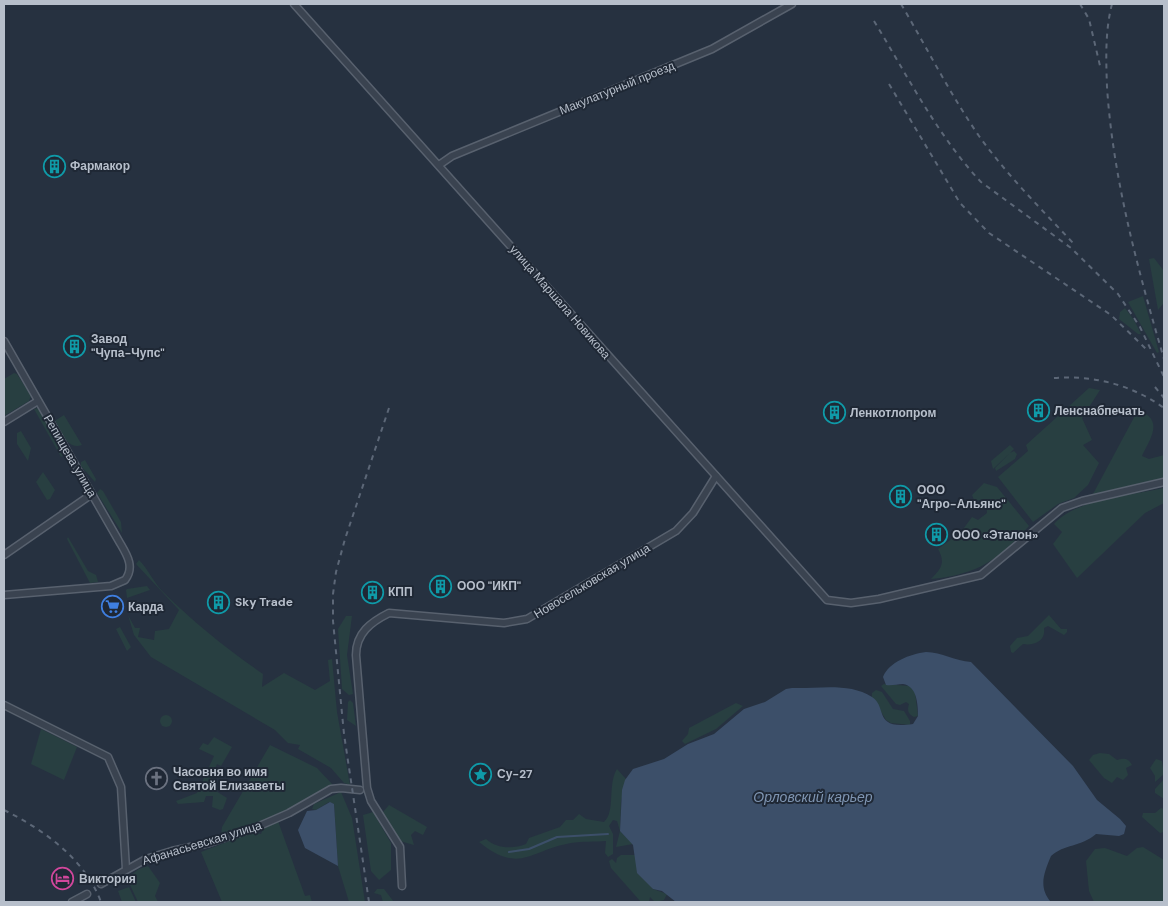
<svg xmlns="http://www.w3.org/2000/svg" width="1168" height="906" viewBox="0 0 1168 906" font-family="'DM Sans',sans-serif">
<rect width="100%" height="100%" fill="#263140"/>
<!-- green -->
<g fill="#283f41">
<polygon points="1154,258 1164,271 1163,304 1158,310 1149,259"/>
<polygon points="1143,296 1159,352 1157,353 1128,302"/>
<polygon points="1125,308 1134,320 1141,334 1138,334 1119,319 1120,312"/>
<polygon points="14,373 17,374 31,396 29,401 4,416 4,379"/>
<polygon points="1089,388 1100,390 1082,418 1092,440 1083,445 1099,463 1088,485 1074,498 1058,504 1033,522 998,477 1028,451 1026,445"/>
<polygon points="38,408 65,454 61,457 34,409"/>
<path d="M1138,410C1165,420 1150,439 1142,456L1149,459L1164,455V478L1093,494Z"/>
<path d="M64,415L82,445C67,450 62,433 56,422V420Z"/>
<polygon points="21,431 31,448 28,461 17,444 17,433"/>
<polygon points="1010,445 1014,449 1010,453 1014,451 1017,454 1015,459 996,471 995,468 1009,454 993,469 991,461"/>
<polygon points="85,460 96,479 95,482 81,466 81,462"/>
<polygon points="43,472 55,490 50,499 47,500 36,482"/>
<path d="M984,483L997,487L1029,526C997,561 978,574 931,579C941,569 946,563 938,549L961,532L972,517L978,520L987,513L986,501L974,500L972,495Z"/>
<path d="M1164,488V503L1145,513L1077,578L1053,544L1062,532L1054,524C1076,499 1132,495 1164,488Z"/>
<polygon points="100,489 103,491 121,522 122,533 97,493"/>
<polygon points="68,537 88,571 96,575 98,582 90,583 67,539"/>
<path d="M139,560C148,569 153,581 162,591C193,622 227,649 263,674L262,687L284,673L315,690L330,681L328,660L332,659L337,712L350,785L344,783L331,768L298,749L300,745L288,743L275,730L151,657L134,635L128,615L135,628H140L138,637L154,640L155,631L169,629L179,610L136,564Z"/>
<polygon points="147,586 150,590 127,598 126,590 127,589"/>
<path d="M1049,615L1061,629H1067V632L1064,635L1048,626L1044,628C1046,641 1034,646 1023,644L1013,653L1011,652L1010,646L1017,638L1028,636Z"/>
<polygon points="346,616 352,616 347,655 353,694 349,695 342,689 338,629"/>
<polygon points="120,627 131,647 127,651 116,629"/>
<path d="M884,684L910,686L915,692L918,716L914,717C908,714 907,710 909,704L906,702L900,705L896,704L881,686Z"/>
<polygon points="876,690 882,692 893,709 904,711 910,721 910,725 891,723 886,720 872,697 872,693"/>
<polygon points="350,700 353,703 356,726 347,720 348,702"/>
<polygon points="736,703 743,706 716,729 685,744 682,741 688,734 689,728"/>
<circle cx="166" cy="721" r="6"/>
<polygon points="41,729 77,747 64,780 31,764"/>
<polygon points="214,737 232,747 221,766 217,764 208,786 227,798 223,809 220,810 212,807 213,796 206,796 204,802 178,804 176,801 197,793 214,756 199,749 203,743 208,745"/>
<polygon points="270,745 317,768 333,785 283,813 221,836 222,827"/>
<path d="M1100,753L1109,754L1117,760C1125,758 1128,758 1132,765L1126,768L1128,775L1123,780L1117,777L1112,783L1104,778L1089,760L1093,755Z"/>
<polygon points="1156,759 1162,761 1164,774 1155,782 1155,776 1150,768"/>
<path d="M617,769L626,779L621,802L620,831L633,844L616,847L620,831L617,821L613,820L609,826L613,834V854L608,857L605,853L606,841C595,842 582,841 571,843C530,850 520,875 479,842L486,839C497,849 513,849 526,844L529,838L560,827L566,820H573L579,814L586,819L604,822C616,811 607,785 617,769Z"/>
<polygon points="1164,779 1164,799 1155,793 1155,789"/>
<polygon points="341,792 352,818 365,902 349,902 338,866 334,804 329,802 316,810 312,809 314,804"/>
<polygon points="389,805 427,827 423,835 415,831 411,835 414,845 400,841 383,812"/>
<polygon points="1161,808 1164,809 1164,832 1160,833 1142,817 1143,813 1155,813"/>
<polygon points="373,812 391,843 391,870 379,880 371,871 363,815"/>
<polygon points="278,821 305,896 310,895 312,902 222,902 201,852 253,832 261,834 263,828"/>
<polygon points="1143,847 1164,860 1164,902 1094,902 1089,891 1086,861 1095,849 1105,848 1127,856 1137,848"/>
<polygon points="621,855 636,855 653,889 667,894 664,900 655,902 650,897 649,902 641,902 611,868 609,861 612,859 616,863 617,858"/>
<polygon points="148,866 160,883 155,896 158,902 138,902 130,885 130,876 139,869"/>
<polygon points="129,887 136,902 122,902 118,891"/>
<polygon points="377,889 384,889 394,902 383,902 381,895 374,893"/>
</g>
<!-- water -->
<g fill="#3c4f69">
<path d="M926,652C942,652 955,661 971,662L1073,766L1097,800L1120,819L1126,826L1124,834L1119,836L1096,834C1081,847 1064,844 1051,856C1044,873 1038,887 1051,902H676L662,891L653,889L637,873L633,845L620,831L622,790L625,780L633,769L664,759L688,744L714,734L744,709L765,702L786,689L792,688C818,689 849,682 872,697C888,707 872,730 913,724L918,716C918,704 917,686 903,684C897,684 892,686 886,685L883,677C889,662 910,654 926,652Z"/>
<polygon points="330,802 334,804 338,866 305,848 298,830 307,811 316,810"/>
</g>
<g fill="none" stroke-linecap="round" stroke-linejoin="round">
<!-- stream -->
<polyline stroke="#3c4f69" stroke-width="2" points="509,852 529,849 557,837 608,834"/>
<defs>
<g id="street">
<polyline points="294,4 827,600 851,603 879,599 981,575 1062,508 1082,501 1164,482"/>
<polyline points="439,165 452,156 712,49 792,4"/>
<path d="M4,341L120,543C127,555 135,567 125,580L111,586L4,595"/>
<polyline points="4,422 38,401"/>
<polyline points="4,555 92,494"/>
<polyline points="4,705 108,757 121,787 126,869"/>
<polyline points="101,884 146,859 172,851 209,843 257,827 289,813 331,789 341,788 360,790"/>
<path d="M402,886L400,847L371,801L367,788L356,655C356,633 371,622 389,613L504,623L527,619L676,531L693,513L716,476"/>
<polyline points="72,902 87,894"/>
</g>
</defs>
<!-- street casing -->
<use href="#street" stroke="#58616e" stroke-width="9"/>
<!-- street -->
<use href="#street" stroke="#3a4350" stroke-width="6"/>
<!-- rail -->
<g stroke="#5c6777" stroke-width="2" stroke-dasharray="5 5" stroke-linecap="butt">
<path d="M901,4C927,48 950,94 979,136C1007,175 1042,210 1075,245"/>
<polyline points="1080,4 1089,19 1101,70"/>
<path d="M1112,4C1105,31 1106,59 1107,87C1113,179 1138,270 1164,359"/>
<path d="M874,21C907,75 937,135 981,182L1071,248L1118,294L1140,327L1164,377"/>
<polyline points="889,84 960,203 989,233 1111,315 1146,349"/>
<path d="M1054,378C1094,375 1132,385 1164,408"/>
<polyline points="1155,387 1164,398"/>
<path d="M4,810C44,830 85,859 101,902"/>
<polyline points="369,902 344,734 333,621 333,594 336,572 345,539 389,408"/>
</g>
</g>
<!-- icons -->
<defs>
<symbol id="building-ring" viewBox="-11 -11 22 22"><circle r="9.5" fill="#1f2835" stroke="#0f9aa8" stroke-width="1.5"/><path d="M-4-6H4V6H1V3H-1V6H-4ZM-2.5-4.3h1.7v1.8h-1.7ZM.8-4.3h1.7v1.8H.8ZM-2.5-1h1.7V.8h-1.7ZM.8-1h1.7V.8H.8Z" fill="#0f9aa8"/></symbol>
<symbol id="supermarket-ring" viewBox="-11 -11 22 22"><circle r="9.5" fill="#1f2835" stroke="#3f7fe0" stroke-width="1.5"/><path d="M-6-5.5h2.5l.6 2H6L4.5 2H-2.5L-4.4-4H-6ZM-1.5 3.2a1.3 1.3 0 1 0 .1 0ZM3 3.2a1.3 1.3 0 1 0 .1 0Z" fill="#3f7fe0"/></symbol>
<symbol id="sight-ring" viewBox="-11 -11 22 22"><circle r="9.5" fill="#1f2835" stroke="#0f9aa8" stroke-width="1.5"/><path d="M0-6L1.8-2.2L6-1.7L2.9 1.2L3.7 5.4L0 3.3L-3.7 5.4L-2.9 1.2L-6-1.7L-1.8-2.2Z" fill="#0f9aa8"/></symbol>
<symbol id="church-ring" viewBox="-11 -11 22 22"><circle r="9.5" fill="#1f2835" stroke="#6b7280" stroke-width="1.5"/><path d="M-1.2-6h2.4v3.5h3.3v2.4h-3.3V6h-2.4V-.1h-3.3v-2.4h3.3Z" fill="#6b7280"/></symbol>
<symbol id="hotel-ring" viewBox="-11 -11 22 22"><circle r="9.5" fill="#1f2835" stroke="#d1479c" stroke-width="1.5"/><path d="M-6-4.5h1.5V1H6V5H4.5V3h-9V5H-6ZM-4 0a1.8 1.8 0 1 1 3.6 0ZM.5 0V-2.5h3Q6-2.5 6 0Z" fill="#d1479c"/></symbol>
</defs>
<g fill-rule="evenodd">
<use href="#building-ring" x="42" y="154" width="25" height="25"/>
<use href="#building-ring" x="62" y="334" width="25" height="25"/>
<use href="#building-ring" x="1026" y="398" width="25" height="25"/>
<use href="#building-ring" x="822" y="400" width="25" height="25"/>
<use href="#building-ring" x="888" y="484" width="25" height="25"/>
<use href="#building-ring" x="924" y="522" width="25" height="25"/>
<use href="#building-ring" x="428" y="574" width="25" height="25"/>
<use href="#building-ring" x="360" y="580" width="25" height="25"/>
<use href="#building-ring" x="206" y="590" width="25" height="25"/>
<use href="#supermarket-ring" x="100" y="594" width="25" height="25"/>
<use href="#sight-ring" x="468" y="762" width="25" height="25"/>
<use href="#church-ring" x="144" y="766" width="25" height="25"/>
<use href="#hotel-ring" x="50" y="866" width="25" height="25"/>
</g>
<g text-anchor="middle" stroke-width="4" stroke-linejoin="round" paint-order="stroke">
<!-- street labels -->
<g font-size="12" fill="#b7bfcb" stroke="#1f2835">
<text transform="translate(617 88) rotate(-22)" y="4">Макулатурный проезд</text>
<text transform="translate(560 302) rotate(49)" y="4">улица Маршала Новикова</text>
<text transform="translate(70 456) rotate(60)" y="4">Репищева улица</text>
<text transform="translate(592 581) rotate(-31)" y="4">Новосельковская улица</text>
<text transform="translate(202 843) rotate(-17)" y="4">Афанасьевская улица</text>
</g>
<!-- poi labels -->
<g font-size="12" font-weight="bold" fill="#b7bfcb" stroke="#1f2835" text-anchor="start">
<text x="70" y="170">Фармакор</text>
<text x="91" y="343">Завод<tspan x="91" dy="14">"Чупа-Чупс"</tspan></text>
<text x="1054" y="415">Ленснабпечать</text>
<text x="850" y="417">Ленкотлопром</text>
<text x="917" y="494">ООО<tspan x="917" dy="14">"Агро-Альянс"</tspan></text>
<text x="952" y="539">ООО «Эталон»</text>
<text x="457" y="590">ООО "ИКП"</text>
<text x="388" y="596">КПП</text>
<text x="235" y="606">Sky Trade</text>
<text x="128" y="611">Карда</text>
<text x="173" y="776">Часовня во имя<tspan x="173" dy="14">Святой Елизаветы</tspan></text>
<text x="497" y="778">Су-27</text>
<text x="79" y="883">Виктория</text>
</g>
<!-- water labels -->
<g font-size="14" font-style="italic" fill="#7f95b2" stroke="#1f2835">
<text x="813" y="802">Орловский карьер</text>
</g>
</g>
<!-- border -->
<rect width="1168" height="906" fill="none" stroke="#b7bfcb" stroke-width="10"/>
</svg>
